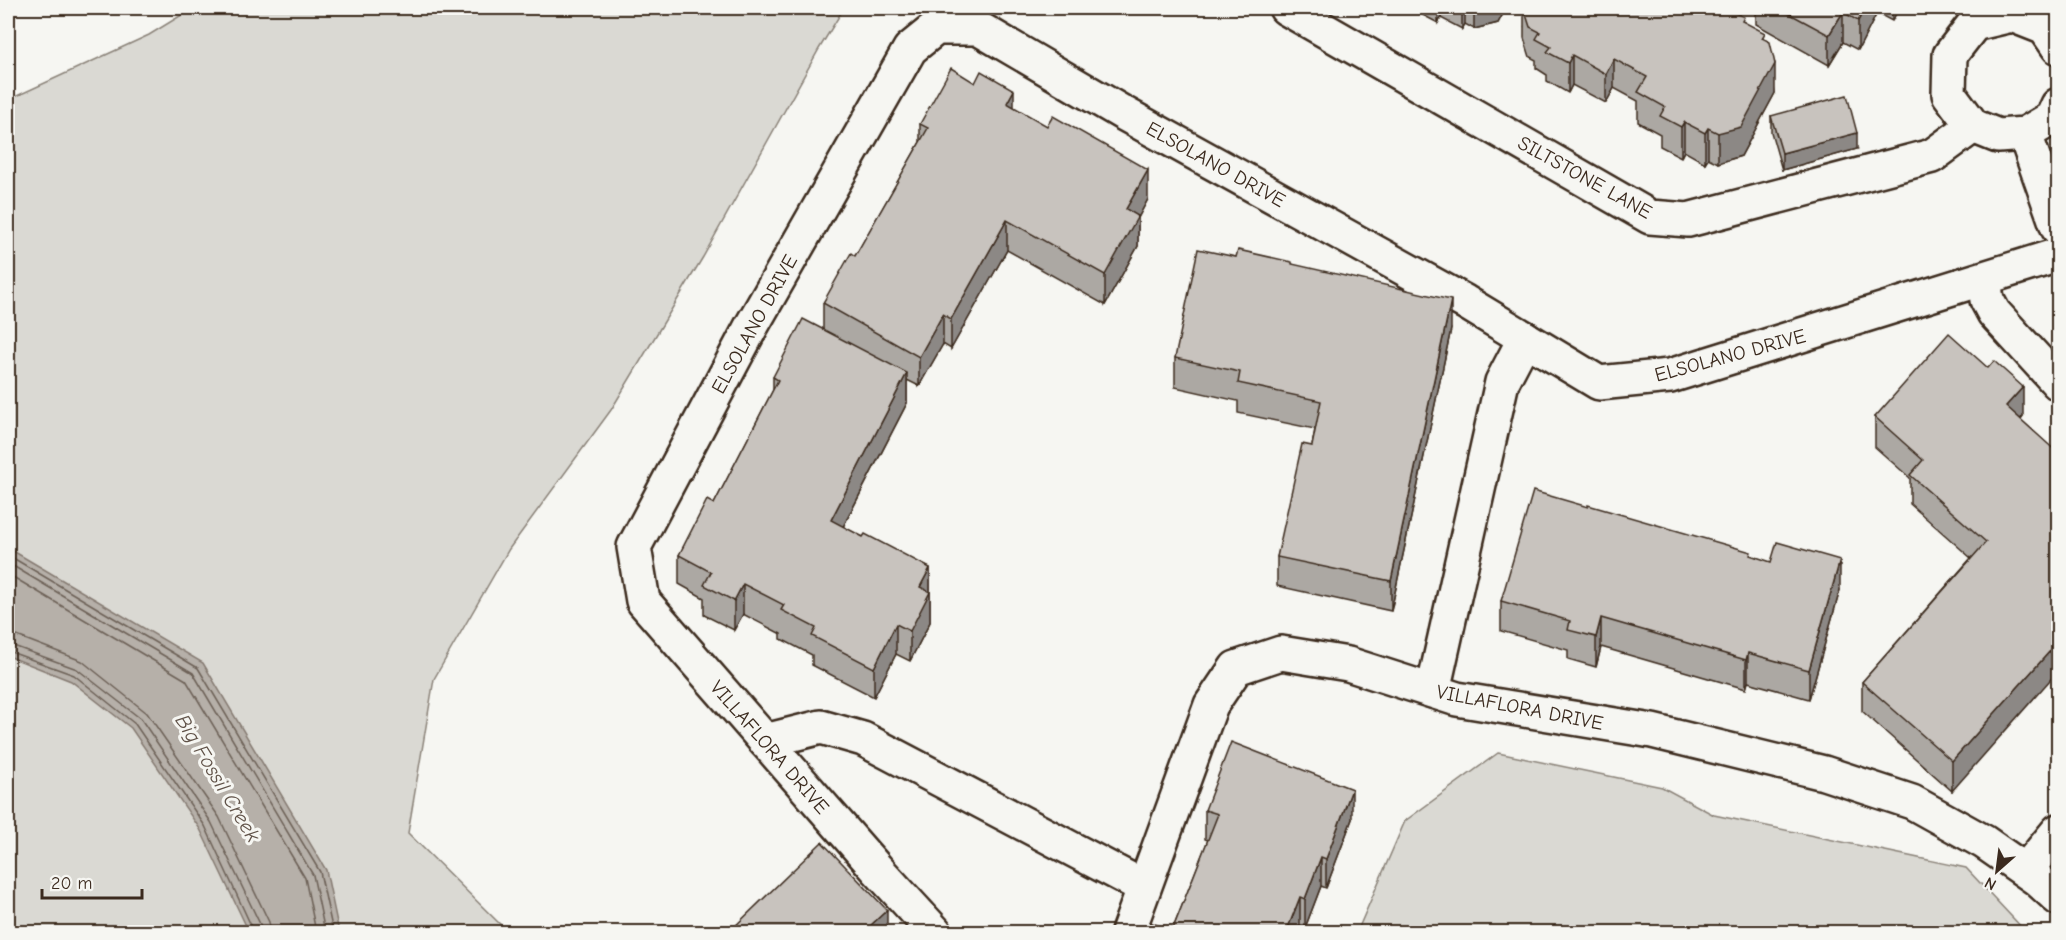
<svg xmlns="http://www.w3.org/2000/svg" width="2066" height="940" viewBox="0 0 2066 940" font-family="'Comic Neue',sans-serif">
<rect width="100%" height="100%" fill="#f6f6f2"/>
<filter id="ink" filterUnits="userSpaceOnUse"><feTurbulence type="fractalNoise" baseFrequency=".0167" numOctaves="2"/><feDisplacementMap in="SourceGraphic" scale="12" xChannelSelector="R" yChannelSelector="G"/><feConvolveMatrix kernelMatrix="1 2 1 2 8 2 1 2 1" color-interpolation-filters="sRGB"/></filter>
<g filter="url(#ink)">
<!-- green -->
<g fill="#dad9d3" stroke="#8a8278" stroke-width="1.5">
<polygon points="193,8 844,8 819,49 703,257 611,410 509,549 434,679 408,833 508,932 8,932 8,100 149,35"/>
<polygon points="1498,753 1662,787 1714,815 1966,868 2026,932 1357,932 1405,821"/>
</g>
<!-- water -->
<polygon fill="#b6b0a9" stroke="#857a71" stroke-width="1.5" points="8,548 203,663 326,870 339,932 249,932 200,829 131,728 71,681 8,656"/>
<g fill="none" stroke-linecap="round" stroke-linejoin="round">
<!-- shore -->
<g stroke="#6c6056" stroke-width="1.5">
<polyline points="8,555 198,668 320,872 333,932"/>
<polyline points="8,563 193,673 313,875 325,932"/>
<polyline points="8,574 186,680 305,878 316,932"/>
<polyline points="8,634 17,636 82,661 147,713 219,817 269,922 271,932"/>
<polyline points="8,644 77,669 141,719 211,822 260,924 262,932"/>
<polyline points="8,651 74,675 135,724 205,826 254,932"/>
</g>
<defs>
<g id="minor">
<polyline points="1286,8 1650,217 1688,220 1932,156 1973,126"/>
<polyline points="2058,47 2045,28 2012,15 1974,24 1950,55 1949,94 1973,126 1998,136 2025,134 2052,118 2058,105"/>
<polyline points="2025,134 2058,228"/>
<polyline points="1984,279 1987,300 1994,313 2058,383"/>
<polyline points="1433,691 1502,382 1525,338"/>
<polyline points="765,741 821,727 863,739 1144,887"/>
<polyline points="2026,870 2058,831"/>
<polyline points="935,932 877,869 643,601 634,547 751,327 910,49 936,28 978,28 1123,113 1465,302 1599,383 1670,376 2058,255"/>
<polyline points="1128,932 1211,705 1236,668 1281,653 1348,664 1457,699 1652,731 1824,773 1912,802 1984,842 2037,879 2058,898"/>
</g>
</defs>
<!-- minor casing -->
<use href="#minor" stroke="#3b2a1e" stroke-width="38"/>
<!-- minor -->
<use href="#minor" stroke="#f6f6f2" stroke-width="33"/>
</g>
<!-- wall -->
<g fill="#aca8a3" stroke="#3b2a1e" stroke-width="1.5">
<polygon points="1417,8 1506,8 1498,23 1474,29 1465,24 1462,29 1441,18 1438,23 1417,12"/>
<polygon points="1524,8 1721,13 1744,22 1765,39 1775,93 1741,156 1718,163 1708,158 1705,163 1684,151 1681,157 1660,146 1660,134 1638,122 1638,101 1614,88 1606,103 1572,85 1568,93 1547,81 1547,75 1536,68 1536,60 1530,57 1524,38"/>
<polygon points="1756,8 1899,8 1892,21 1877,13 1858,50 1843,42 1829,65 1756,24"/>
<polygon points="1014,108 1148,199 1138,218 1138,246 1105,305 1007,250 951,349 943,344 919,386 907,380 907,403 843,527 863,537 930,568 930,622 910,661 896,654 874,697 812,665 812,655 781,639 781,634 743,614 734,630 704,615 704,598 679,584 679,555 714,504 773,390 773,377 823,330 823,303 855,256 920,142 920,124"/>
<polygon points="1771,116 1857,149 1782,170 1771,132"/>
<polygon points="1236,257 1292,264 1451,329 1391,611 1277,586 1277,557 1312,446 1315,429 1238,413 1238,401 1175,387 1175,358"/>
<polygon points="2023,416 2021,419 1952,791 1862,711 1862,682 1971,558 1910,504 1910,478 1875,447 1875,417"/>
<polygon points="1751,556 1840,590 1809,699 1748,682 1746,689 1601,647 1596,667 1568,659 1568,650 1501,631 1501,601"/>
<polygon points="1205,810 1352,819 1326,888 1321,886 1305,928 1300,927 1298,933 1146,933 1172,931 1208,840 1205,839"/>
</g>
<!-- shaded-wall -->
<g fill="#8c8885" stroke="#3b2a1e" stroke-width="1.5">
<polygon points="1438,8 1441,8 1441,18 1438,23"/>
<polygon points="1462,8 1465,8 1465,24 1462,29"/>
<polygon points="1474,8 1506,8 1498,23 1474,29"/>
<polygon points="1865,8 1877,8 1877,13 1858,50 1858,21"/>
<polygon points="1892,8 1899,8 1892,21"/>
<polygon points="1843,12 1843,42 1829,65 1829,35"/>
<polygon points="1572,55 1572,85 1568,93 1568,63"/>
<polygon points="1614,59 1614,88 1606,103 1606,74"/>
<polygon points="1775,64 1775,93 1741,156 1718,163 1718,133"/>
<polygon points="1014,90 1014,120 1007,103"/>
<polygon points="1684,122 1684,151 1681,157 1681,127"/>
<polygon points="1708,128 1708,158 1705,163 1705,133"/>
<polygon points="1857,133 1857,149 1782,170 1782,153"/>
<polygon points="1148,170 1148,199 1138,218 1138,246 1105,305 1105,275 1126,209"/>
<polygon points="1007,220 1007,250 951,349 951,319"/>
<polygon points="1451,300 1451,329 1391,611 1391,581"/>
<polygon points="943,314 943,344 919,386 919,357"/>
<polygon points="907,373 907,403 831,550 831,520"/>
<polygon points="2023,387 2023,416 2006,436 2006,406"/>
<polygon points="1840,560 1840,590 1809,699 1809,670"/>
<polygon points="930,568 930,622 910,661 910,631 920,587"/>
<polygon points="743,584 743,614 734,630 734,601"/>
<polygon points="1601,618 1601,647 1596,667 1596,637"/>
<polygon points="896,624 896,654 874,697 874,668"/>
<polygon points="2058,642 2058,671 1952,791 1952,761"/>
<polygon points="1748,653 1748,682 1746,689 1746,660"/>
<polygon points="1352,789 1352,819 1326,888 1326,859"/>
<polygon points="1321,857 1321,886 1305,928 1305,899"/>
<polygon points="1300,897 1300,927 1298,933 1286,933"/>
<polygon points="887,910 887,933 871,933 871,925"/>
</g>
<!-- building -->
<g fill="#c8c3be" stroke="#3b2a1e" stroke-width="1.5">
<polygon points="1524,8 1678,8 1685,11 1687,8 1712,8 1721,13 1724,8 1725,8 1744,17 1742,21 1765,33 1762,38 1770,42 1775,64 1741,127 1718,133 1708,128 1705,133 1684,122 1681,127 1660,116 1665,107 1638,92 1647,77 1614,59 1606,74 1572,55 1568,63 1547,52 1551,47 1536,39 1540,32 1530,27"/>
<polygon points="1779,8 1865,8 1858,21 1843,12 1829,35"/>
<polygon points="951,68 975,83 981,71 1014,90 1007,103 1047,126 1053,116 1148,170 1126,209 1138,216 1105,275 1007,220 951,319 943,314 919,357 823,303 851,253 855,256 928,128 920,124"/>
<polygon points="1847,95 1857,133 1782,153 1771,116"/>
<polygon points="1198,249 1236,257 1238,250 1292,262 1292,264 1451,300 1391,581 1277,557 1302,444 1312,446 1321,401 1238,383 1240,372 1175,358"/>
<polygon points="803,319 907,373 831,520 863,537 865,534 930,568 920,587 930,592 910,631 896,624 874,668 812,636 816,628 781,610 784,605 743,584 734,601 704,585 711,572 679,555 707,500 714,504 778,380 773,377"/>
<polygon points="1949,333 1988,368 1994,361 2023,387 2006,406 2058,453 2058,642 1952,761 1862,682 1986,542 1910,475 1923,460 1875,417"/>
<polygon points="1533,491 1588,507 1588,505 1751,552 1750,555 1771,562 1777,542 1840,560 1809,670 1748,653 1746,660 1601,618 1596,637 1568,630 1570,621 1501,601"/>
<polygon points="1231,742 1352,789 1326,859 1321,857 1305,899 1300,897 1286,933 1146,933 1150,922 1172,931 1218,814 1205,810"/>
<polygon points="822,842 887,910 871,925 878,933 728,933"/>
</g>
</g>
<g text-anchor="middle" stroke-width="6" stroke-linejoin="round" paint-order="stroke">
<!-- street labels -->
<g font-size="20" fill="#3b2a1e" stroke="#f6f6f2">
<text transform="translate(1216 164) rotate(29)" y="7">ELSOLANO DRIVE</text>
<text transform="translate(1585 177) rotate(29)" y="7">SILTSTONE LANE</text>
<text transform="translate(754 324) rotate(-61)" y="7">ELSOLANO DRIVE</text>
<text transform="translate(1730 355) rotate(-15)" y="7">ELSOLANO DRIVE</text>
<text transform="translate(1520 707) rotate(11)" y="7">VILLAFLORA DRIVE</text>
<text transform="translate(770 747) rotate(49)" y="7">VILLAFLORA DRIVE</text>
</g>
<!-- water labels -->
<g font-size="21" font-style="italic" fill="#605248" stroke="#f6f6f2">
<text transform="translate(218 778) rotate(59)" y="7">Big Fossil Creek</text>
</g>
</g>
<!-- margin -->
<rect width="2066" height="940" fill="none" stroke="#f6f6f2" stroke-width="30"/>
<rect x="15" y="15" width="2036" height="910" fill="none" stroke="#3b2a1e" stroke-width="2" filter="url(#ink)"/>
<!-- north arrow -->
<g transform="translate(1997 871) rotate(208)" stroke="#f6f6f2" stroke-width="4.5" paint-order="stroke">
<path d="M0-4.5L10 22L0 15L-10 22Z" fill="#3b2a1e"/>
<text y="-9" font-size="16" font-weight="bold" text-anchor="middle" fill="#3b2a1e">N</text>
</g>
<!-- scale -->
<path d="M42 889v9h100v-9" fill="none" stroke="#3b2a1e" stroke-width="3"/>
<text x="51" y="889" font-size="18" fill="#3b2a1e" stroke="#f6f6f2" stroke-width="4.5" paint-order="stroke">20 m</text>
</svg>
